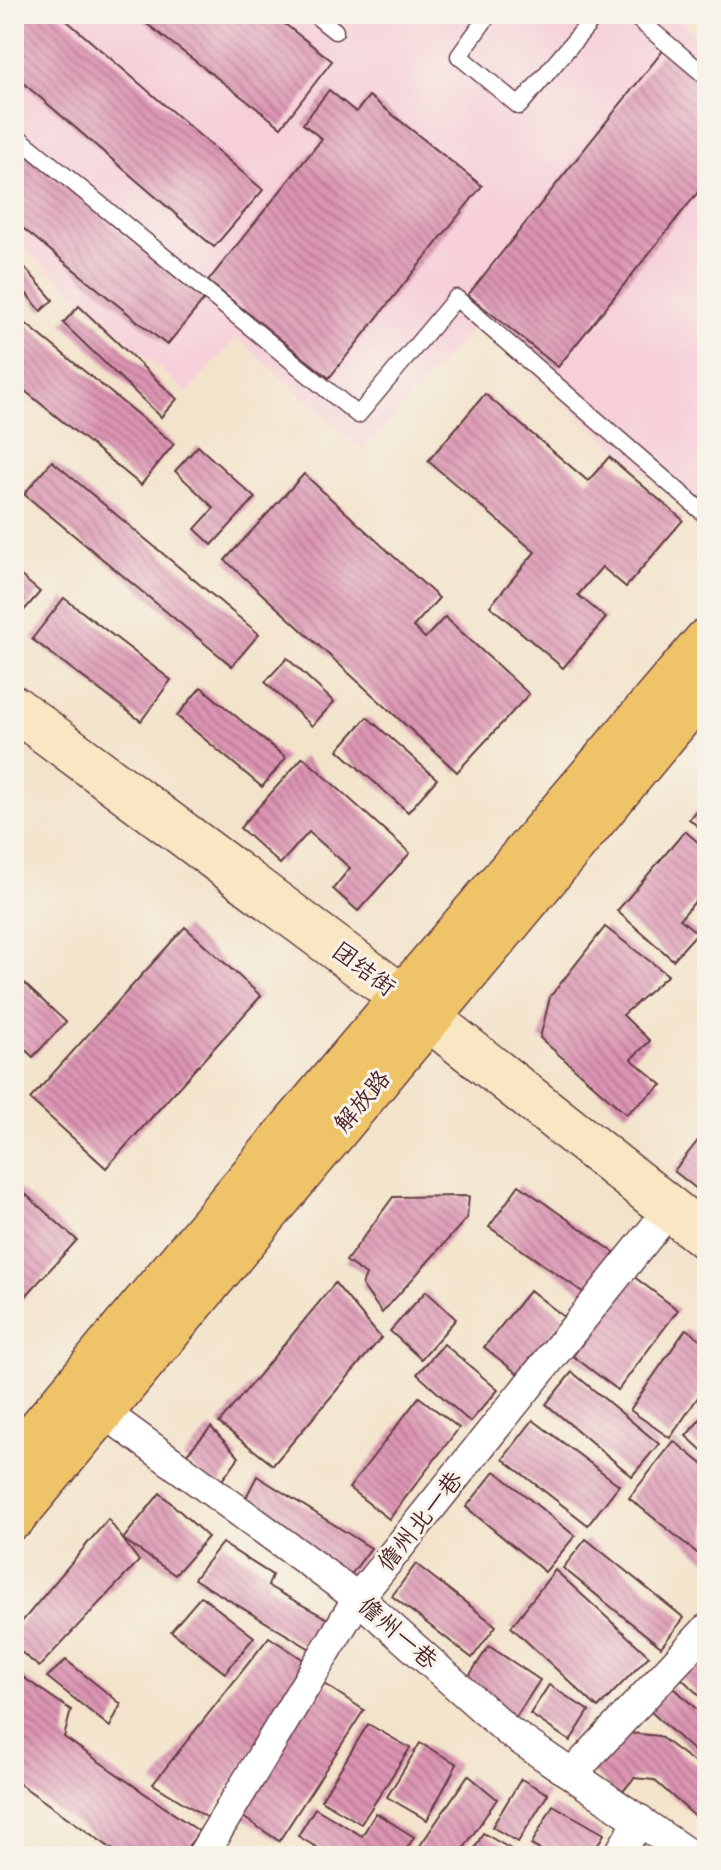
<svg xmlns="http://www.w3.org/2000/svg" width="721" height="1870" viewBox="0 0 721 1870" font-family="'Architects Daughter','LXGW WenKai TC',sans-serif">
<defs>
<pattern id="building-back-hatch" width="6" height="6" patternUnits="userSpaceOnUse" patternTransform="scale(2)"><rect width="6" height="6" fill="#db94b2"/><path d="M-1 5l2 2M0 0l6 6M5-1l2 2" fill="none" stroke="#b47891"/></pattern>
</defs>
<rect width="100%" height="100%" fill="#f7f3e8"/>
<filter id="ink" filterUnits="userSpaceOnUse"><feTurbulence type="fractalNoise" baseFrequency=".0125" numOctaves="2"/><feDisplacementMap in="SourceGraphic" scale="16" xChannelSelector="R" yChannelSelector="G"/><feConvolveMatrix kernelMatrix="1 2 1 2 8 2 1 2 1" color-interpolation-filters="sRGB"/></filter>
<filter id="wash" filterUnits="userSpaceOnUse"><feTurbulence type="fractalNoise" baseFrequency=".006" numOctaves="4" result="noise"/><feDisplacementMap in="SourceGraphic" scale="32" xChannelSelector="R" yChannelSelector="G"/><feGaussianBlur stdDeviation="1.8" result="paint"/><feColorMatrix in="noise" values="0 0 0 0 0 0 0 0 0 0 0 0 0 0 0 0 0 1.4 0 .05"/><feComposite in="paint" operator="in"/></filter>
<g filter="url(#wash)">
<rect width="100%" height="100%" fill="#f3e3cb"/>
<!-- built -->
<polygon fill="#f6cfd9" points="14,14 673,14 707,45 707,508 696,519 476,324 363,450 236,337 187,393 14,239"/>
<g id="blocks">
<!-- building -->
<g fill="url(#building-back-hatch)">
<polygon points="14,14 59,14 263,190 214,247 14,75"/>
<polygon points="134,14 272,14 332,61 281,127"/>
<polygon points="666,47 707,80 707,181 558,367 468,295"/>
<polygon points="329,90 356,112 369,96 482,186 329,378 208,281 322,139 303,124"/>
<polygon points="14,145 204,300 167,345 14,221"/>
<polygon points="14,255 53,300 41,311 14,279"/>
<polygon points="79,306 177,399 161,417 63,323"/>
<polygon points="14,314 174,444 141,485 14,382"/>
<polygon points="485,394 588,481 609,457 683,520 626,587 602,567 578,595 606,618 563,668 490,606 535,552 428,461"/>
<polygon points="198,446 255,498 212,545 195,529 214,508 175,471"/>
<polygon points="52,461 259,634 232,666 24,494"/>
<polygon points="304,474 439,598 413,627 425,638 445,617 529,694 457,772 225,560"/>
<polygon points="14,570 40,592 14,622"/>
<polygon points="64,598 171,680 141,721 32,639"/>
<polygon points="287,658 334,702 312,726 265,682"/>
<polygon points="201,687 286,758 262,787 177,716"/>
<polygon points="367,717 437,779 408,812 338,750"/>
<polygon points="303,757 410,853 358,911 333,889 350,868 309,832 280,864 240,828"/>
<polygon points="707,798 707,834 689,819"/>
<polygon points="685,831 707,850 707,888 680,919 697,933 673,960 617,911"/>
<polygon points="185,927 261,996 106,1168 30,1099"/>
<polygon points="605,927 668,975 623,1015 650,1041 631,1059 662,1085 626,1114 540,1038 550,997"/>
<polygon points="14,974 66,1022 33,1057 14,1039"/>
<polygon points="700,1138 707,1144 707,1197 674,1171"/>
<polygon points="14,1184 77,1240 14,1309"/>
<polygon points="519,1185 618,1255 590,1297 489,1227"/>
<polygon points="469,1196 467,1218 382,1313 362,1285 366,1275 346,1261 393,1197"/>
<polygon points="633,1276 678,1310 618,1390 573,1356"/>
<polygon points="335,1283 381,1338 273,1465 219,1423"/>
<polygon points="530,1290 564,1317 518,1374 484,1347"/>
<polygon points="426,1291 456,1319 421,1359 390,1331"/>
<polygon points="686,1329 707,1344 707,1384 670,1438 630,1410"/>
<polygon points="444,1344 498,1390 470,1422 417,1374"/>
<polygon points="572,1372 659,1444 632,1476 546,1404"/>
<polygon points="419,1397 459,1428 389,1519 349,1488"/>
<polygon points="707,1411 707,1455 686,1436"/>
<polygon points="533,1420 619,1485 588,1525 503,1459"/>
<polygon points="211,1427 239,1457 217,1487 183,1458"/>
<polygon points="674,1441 707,1468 707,1561 629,1498"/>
<polygon points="495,1471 575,1536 545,1572 466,1507"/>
<polygon points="257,1476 371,1548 346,1581 242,1505"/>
<polygon points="160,1493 208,1537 175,1575 123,1539"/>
<polygon points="108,1519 139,1561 39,1667 14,1646 14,1631"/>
<polygon points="586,1539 684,1618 661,1647 563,1568"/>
<polygon points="222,1543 272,1575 268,1586 333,1622 317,1653 194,1579"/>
<polygon points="416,1564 496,1626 472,1658 392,1596"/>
<polygon points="555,1570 649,1656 598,1708 511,1627"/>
<polygon points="201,1596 254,1637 225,1673 171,1631"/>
<polygon points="269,1637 310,1664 208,1818 153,1784"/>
<polygon points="489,1646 540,1680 516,1717 465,1682"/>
<polygon points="704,1648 707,1651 707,1703 678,1675"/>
<polygon points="66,1660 121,1704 110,1727 47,1677"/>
<polygon points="14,1671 71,1710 64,1737 200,1832 180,1856 122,1856 14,1780"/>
<polygon points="318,1680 364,1710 279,1841 234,1811"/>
<polygon points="549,1685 589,1711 570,1741 530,1714"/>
<polygon points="672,1686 707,1719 707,1763 649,1710"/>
<polygon points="368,1724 410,1748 361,1824 321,1800"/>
<polygon points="629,1733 659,1736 707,1772 707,1827 654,1780 634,1778 620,1795 589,1769"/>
<polygon points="420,1743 457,1764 427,1820 387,1797"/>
<polygon points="468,1775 497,1799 462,1851 453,1851 451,1856 413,1856"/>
<polygon points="521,1779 548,1794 518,1842 492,1827"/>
<polygon points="553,1805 604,1834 591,1856 551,1856 531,1845"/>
<polygon points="315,1808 362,1836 376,1813 414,1837 402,1856 331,1856 298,1836"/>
<polygon points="483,1833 523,1856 471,1856"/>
</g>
</g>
</g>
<g filter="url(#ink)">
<use href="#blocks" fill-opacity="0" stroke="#633c43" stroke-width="2"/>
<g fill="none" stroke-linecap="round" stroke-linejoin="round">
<defs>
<g id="lane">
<polyline points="314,14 335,31"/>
<polyline points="489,14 459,56 519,106 597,14"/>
<polyline points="632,14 707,77"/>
<polyline points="14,134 358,415 456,298 707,516"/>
</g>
<g id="street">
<polyline points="102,1411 358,1598 508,1731 691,1856"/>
<polyline points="572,1774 707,1629"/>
<polyline points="202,1856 358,1598 670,1209"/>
<polyline points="618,1856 640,1820"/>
</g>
<polyline id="secondary" points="14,708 403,998 707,1238"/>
<g id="primary">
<polyline points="14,1460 342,1068 707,640"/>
<polyline points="14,1517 707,684"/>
</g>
</defs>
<!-- lane casing -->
<use href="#lane" stroke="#633c43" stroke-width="19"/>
<!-- street casing -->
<use href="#street" stroke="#633c43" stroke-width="33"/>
<!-- secondary casing -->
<use href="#secondary" stroke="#633c43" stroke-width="47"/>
<!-- primary casing -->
<use href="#primary" stroke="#633c43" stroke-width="47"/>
<!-- lane -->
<use href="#lane" stroke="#fff" stroke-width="16"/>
<!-- street -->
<use href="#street" stroke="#fff" stroke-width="30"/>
<!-- secondary -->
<use href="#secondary" stroke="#f9e7c3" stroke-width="44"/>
<!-- primary -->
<use href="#primary" stroke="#efc469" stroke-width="44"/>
</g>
</g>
<g text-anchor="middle" stroke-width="6" stroke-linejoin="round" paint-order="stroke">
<!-- street labels -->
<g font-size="24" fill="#4a1f2b" stroke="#f7f3e8">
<text transform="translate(364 969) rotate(37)" y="8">团结街</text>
<text transform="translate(362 1101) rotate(-50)" y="8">解放路</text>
<text transform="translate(420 1521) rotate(-51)" y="8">儋州北一巷</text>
<text transform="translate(398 1633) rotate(41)" y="8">儋州一巷</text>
</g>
</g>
<!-- margin -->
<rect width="721" height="1870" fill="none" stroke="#f7f3e8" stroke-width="48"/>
</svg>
